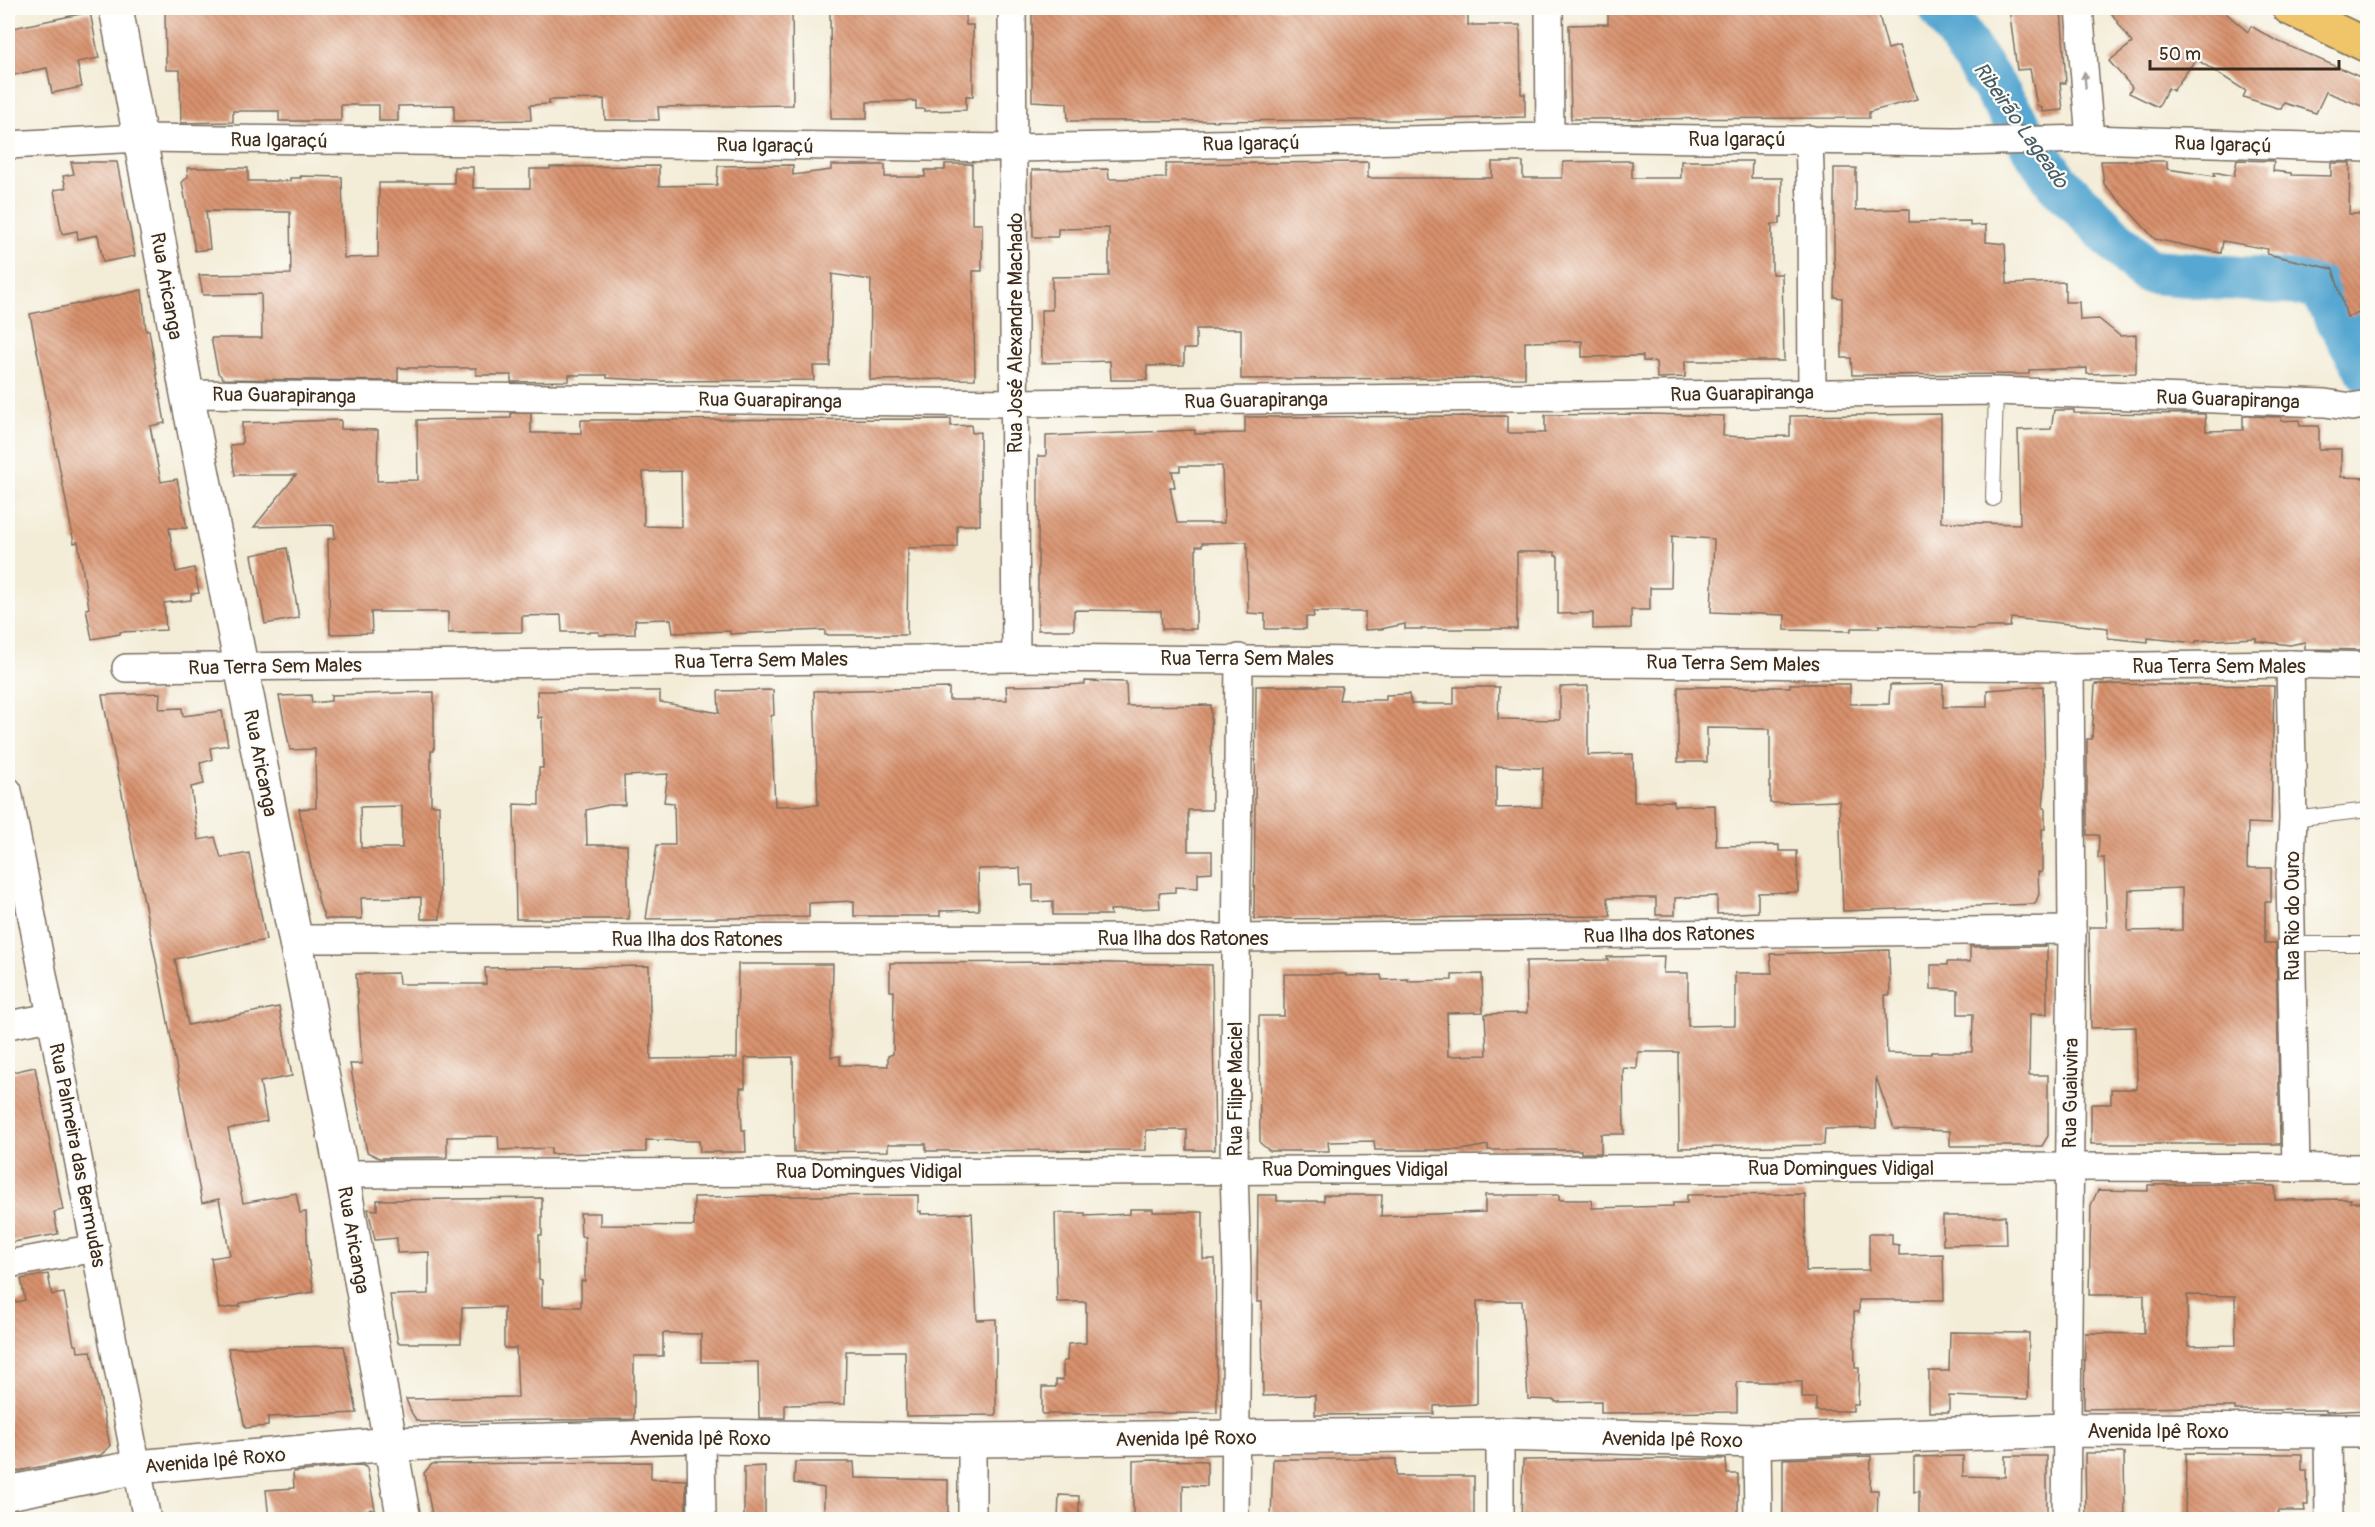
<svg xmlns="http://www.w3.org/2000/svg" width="2375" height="1527" viewBox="0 0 2375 1527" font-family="Pangolin,sans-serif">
<defs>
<pattern id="building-back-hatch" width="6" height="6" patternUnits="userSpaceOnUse" patternTransform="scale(1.5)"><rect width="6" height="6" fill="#d8916d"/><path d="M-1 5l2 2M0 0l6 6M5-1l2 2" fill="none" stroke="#b07759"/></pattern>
</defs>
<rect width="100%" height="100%" fill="#fdfcf7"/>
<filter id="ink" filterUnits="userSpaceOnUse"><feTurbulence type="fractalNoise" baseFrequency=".0167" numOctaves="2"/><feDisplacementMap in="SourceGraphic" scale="12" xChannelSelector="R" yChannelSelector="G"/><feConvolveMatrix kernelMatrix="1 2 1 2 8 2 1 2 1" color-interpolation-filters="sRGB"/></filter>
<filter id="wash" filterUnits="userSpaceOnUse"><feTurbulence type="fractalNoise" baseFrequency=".008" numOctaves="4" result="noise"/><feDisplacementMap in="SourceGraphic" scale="24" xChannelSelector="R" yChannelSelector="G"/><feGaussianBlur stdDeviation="1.35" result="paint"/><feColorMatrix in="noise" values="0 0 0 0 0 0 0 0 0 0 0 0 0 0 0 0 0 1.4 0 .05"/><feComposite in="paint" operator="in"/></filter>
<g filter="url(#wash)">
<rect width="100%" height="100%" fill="#f3ecd7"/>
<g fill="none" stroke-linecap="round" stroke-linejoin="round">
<!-- river -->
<polyline stroke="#56a7d1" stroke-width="45" points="1941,8 2056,181 2146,271 2318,285 2368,371"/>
</g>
<g id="blocks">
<!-- building -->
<g fill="url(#building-back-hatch)" fill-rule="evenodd">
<polygon points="165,8 679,8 679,10 717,10 792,8 793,105 658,107 659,120 605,120 604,99 549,100 549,104 530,105 531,120 454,121 454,105 398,106 398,121 379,121 379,105 341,105 341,121 279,121 279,111 233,111 233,122 181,123 180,70 166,70"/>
<polygon points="921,8 921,11 966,11 966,25 973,25 973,96 966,96 966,110 924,111 924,109 916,109 916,101 867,102 867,119 831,119 830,9"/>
<polygon points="1032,8 1316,8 1316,10 1468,8 1468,25 1520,25 1521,94 1525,94 1525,117 1411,120 1068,121 1067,103 1032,101"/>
<polygon points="1608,8 1877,8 1888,49 1899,46 1917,99 1869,112 1869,118 1571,119 1569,25 1608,24"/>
<polygon points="2009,8 2061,8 2066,83 2060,83 2063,110 2042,112 2042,108 2037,106 2030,69 2017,70"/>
<polygon points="2108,8 2220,8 2248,32 2251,26 2275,40 2367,80 2367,108 2326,92 2316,113 2284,103 2281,109 2243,97 2246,91 2196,59 2173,91 2168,88 2158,107 2129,93 2132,87 2109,61 2132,43"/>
<polygon points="90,12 99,58 77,62 82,87 52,93 47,68 8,76 8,29"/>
<polygon points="2237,160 2274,161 2273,171 2291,173 2291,175 2331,176 2331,163 2350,163 2349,214 2366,214 2365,311 2347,317 2333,269 2267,254 2268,249 2223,241 2221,253 2155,239 2104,184 2101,161 2167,161 2167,169 2215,176 2214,172 2234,176"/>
<polygon points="1623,161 1632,161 1632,178 1681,178 1681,161 1752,161 1751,178 1782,178 1782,217 1780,217 1780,224 1772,224 1772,274 1782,274 1784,361 1685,361 1685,377 1657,378 1656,362 1643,361 1643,356 1582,357 1582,341 1525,342 1525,378 1241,379 1241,329 1196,329 1196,349 1184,349 1184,365 1147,366 1147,380 1111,380 1110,361 1042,363 1041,310 1052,310 1052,277 1109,276 1109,228 1058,229 1058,237 1033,237 1032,170 1108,169 1109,179 1166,178 1166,164 1368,162 1368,178 1492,178 1492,162 1523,162 1523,178 1562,178 1563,162"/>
<polygon points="71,162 117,162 135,256 103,262 98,235 78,239 77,231 62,234 54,190 66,188 63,176 74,174"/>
<polygon points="945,164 972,164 972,224 982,224 982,271 973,271 975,379 870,380 871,280 832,274 830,366 813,366 814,380 660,381 607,378 607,375 569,375 569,381 511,382 511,375 476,375 476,368 398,368 398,381 224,379 218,373 211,338 262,338 261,294 203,295 199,275 291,274 290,212 206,211 210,249 195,251 182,182 188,177 187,168 248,168 248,181 290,181 290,178 301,178 300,176 342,177 344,258 378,257 379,183 454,183 454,167 473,167 473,188 530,188 530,169 550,169 550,167 659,166 659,186 717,185 718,166 793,165 793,175 831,170 831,165 885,165 885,177 925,177 925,170 945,170"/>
<polygon points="1834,168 1856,168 1856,210 1909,209 1909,222 1970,221 1970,226 1986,225 1986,242 2005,244 2007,284 2065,282 2065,302 2079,302 2080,320 2099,319 2120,336 2136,335 2136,373 2087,374 2087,368 2029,370 2029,374 1852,375 1851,358 1842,358 1842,298 1834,297 1835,263 1834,263"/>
<polygon points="142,290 146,331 149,330 165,423 150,426 161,482 177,479 187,528 169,528 176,572 194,568 199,593 191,594 191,600 164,603 166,630 120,632 120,634 92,639 86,609 89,608 78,542 74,543 30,314"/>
<path d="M2054,410H2074V413L2205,414L2206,431L2243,430V416L2281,417V421L2299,420L2300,426H2319V449H2341V477L2367,478V650L2305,649V642L2290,645L2256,641V638L2196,641V643L2148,638V642L2108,638V628L2011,618L2010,627H1982L1972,629L1879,625V628H1851V631L1785,630V615L1711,612L1714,539L1672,536L1671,588H1650V610H1631V628L1593,629V613L1558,614V556H1555V552H1517V629H1405V624L1381,629L1365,630V612H1313L1314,617H1306V629H1265V614L1248,613L1247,542L1202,543V546H1196V629H1162L1161,611L1074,610V630H1038V456H1046V436L1195,430V434L1245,433V417L1507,416V433H1545V415L1648,414L1724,416L1723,436L1747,437L1790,436V416L1941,414V522L2020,524L2018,430L2051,429ZM1180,466H1222L1224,523H1177L1170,487H1175L1172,471H1180Z"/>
<path d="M511,413H531V433H581V420L951,419V426L971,425L972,433L980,432V525H957V547L908,548L907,635H825V630L749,633L730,634V631L673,633L671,619L635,620V634L599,635V632H562L561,615L522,616V632L448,633V612H371L372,633L330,634L328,539L335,538L334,525L254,527L296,475H235L230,445L242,444V423L341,420V429L378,430L377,481L418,480L417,420L511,418ZM681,471L682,527L644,526L643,472Z"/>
<polygon points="287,548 299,618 265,624 252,555"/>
<polygon points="1085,681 1126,682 1127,706 1211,705 1212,810 1188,810 1188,851 1212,851 1212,872 1198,873 1198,888 1175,887 1175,892 1159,893 1160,908 1110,910 1111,915 1053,915 1053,901 1033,902 1033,885 1021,885 1020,868 978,869 979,910 940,911 940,916 854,916 854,901 809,903 809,917 646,919 657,845 675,845 674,803 664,802 668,774 624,776 625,805 608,805 586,810 587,845 627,845 629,919 516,919 514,804 539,805 539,768 543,768 542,717 538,718 537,691 660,691 660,702 719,713 718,691 773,690 774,715 771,716 775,806 818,805 814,691 949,688 949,700 1007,700 1006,686 1065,685 1085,684"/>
<polygon points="1790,684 1850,684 1850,704 1889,704 1890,685 1943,684 1943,707 1987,707 1987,690 2043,686 2045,783 2043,808 2045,808 2045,829 2042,829 2042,872 2038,872 2039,894 2035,904 1843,911 1839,801 1770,803 1770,729 1707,728 1707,762 1678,762 1678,687 1790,687"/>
<path d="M2095,684L2274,686L2271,824L2248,823L2247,868H2271V902H2265V943H2276L2280,1144H2091V1104H2111V1089H2137L2136,1027L2091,1028L2089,927H2107L2104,858H2098L2099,835H2087V739H2092ZM2182,888V930L2128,931L2129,890Z"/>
<path d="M1256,686H1342L1339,700H1386V695L1409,694L1411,704H1454V687H1499L1498,719L1560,720V687L1588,686V755L1633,754L1634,802L1674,801V806L1715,805L1716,846L1779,845V851H1797L1798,892L1758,893V912L1717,914V896L1675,898V915H1656V898H1607L1611,916L1254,919ZM1496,766L1543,768L1542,807L1496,808Z"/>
<path d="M434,692V751H431V805H439L440,919H421V897L361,898L362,919H325L319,903L299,809L316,808L315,749L290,750L279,696L311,695L312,703L331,701V695ZM402,806V848H361L360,807Z"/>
<polygon points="160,693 159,709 182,708 183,716 222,711 228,745 210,748 212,760 200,763 204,784 191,787 198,840 215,837 221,858 249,853 266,940 175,959 188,1025 279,1007 292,1076 260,1082 267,1121 228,1129 243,1203 296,1193 300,1213 306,1212 308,1257 314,1292 240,1303 240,1306 219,1309 211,1258 230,1255 219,1199 202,1203 161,985 102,695"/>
<polygon points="2047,946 2047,1014 2030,1014 2029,1075 2048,1075 2048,1136 2042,1146 1950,1146 1950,1131 1894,1129 1876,1077 1876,1128 1825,1129 1824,1145 1679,1148 1678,1052 1638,1052 1637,1069 1623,1068 1624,1134 1601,1134 1601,1153 1581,1153 1581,1150 1488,1150 1488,1145 1462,1150 1375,1150 1374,1141 1328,1142 1329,1151 1270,1151 1260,1143 1259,1016 1284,1016 1284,974 1346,974 1346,976 1381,975 1382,980 1408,979 1408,981 1452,980 1452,975 1482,974 1483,1012 1447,1013 1448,1056 1487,1055 1485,1014 1527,1013 1526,961 1608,960 1607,957 1664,956 1663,973 1688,973 1688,1026 1735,1025 1735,973 1772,973 1770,954 1889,950 1890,995 1885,995 1887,1053 1931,1054 1931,1052 1972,1052 1973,1014 1958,1014 1958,990 1931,989 1931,965 1947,965 1947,962 1970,962 1970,947"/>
<polygon points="1062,962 1212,965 1215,1150 1187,1150 1187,1130 1146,1130 1146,1150 926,1151 926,1144 888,1144 888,1151 794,1152 793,1057 745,1058 745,1088 740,1088 742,1130 745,1130 746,1152 700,1152 699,1141 646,1140 646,1152 551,1154 551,1148 499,1150 498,1136 447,1137 447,1157 379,1158 367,1152 350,1064 362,1064 356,974 398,973 399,984 486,984 485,968 649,966 651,1059 737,1058 738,964 833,964 831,1057 840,1056 840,1065 888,1066 888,1056 893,1054 894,991 890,991 890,963"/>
<polygon points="35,1067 63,1210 54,1212 58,1234 8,1243 8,1073"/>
<path d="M2226,1184L2275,1186V1200L2351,1199L2350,1202H2367V1410L2326,1412V1410H2235V1407H2195L2084,1409L2085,1333L2144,1334V1295H2089L2091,1205L2098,1190L2148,1191V1185ZM2187,1295L2235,1296L2236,1345L2188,1346Z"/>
<polygon points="1805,1194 1806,1271 1869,1270 1869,1234 1892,1234 1892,1244 1899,1245 1899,1255 1943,1254 1944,1300 1859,1300 1859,1312 1854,1312 1855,1368 1859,1368 1858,1405 1853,1405 1853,1411 1816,1411 1816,1398 1802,1398 1802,1382 1737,1382 1737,1412 1601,1413 1601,1401 1555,1402 1555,1400 1528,1399 1522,1301 1477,1301 1477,1404 1434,1406 1434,1414 1315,1415 1315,1395 1263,1396 1262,1302 1257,1302 1258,1195 1277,1195 1277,1201 1324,1201 1324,1195 1382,1195 1381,1216 1485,1212 1485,1195 1559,1195 1559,1200 1591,1200 1592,1208 1673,1206 1673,1203 1687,1203 1687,1195"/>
<polygon points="918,1195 918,1212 921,1211 921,1214 972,1213 977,1320 996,1319 996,1415 906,1416 905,1351 846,1351 845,1404 785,1405 785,1418 759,1418 758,1362 701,1362 701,1334 663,1333 663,1356 634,1356 634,1419 420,1422 416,1420 411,1412 406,1399 518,1397 516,1348 504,1348 504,1307 462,1308 461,1343 398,1343 390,1295 429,1294 429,1252 397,1253 397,1238 375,1240 368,1209 377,1210 377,1200 542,1198 542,1235 539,1235 539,1279 542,1280 542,1307 581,1307 581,1281 585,1281 585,1237 581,1236 580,1213 600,1213 600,1225 694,1226 694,1197"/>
<polygon points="1130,1209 1153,1209 1153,1212 1203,1212 1203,1259 1215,1259 1217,1413 1042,1414 1042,1387 1056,1387 1056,1380 1063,1380 1063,1361 1067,1361 1068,1344 1086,1343 1086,1302 1057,1302 1055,1213 1085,1213 1085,1216 1130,1214"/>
<polygon points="1943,1216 2005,1216 2006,1244 1943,1245"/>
<polygon points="48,1274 52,1295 64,1293 74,1345 77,1345 78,1352 91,1351 110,1446 101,1455 13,1472 8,1445 8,1304 25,1300 21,1279"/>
<polygon points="1950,1332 2029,1333 2028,1399 1949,1396 1949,1412 1929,1412 1929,1371 1949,1371"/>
<polygon points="344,1346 357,1413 268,1417 268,1426 245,1428 228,1348"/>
<polygon points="2085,1453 2124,1453 2125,1520 2086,1520"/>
<polygon points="2186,1453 2302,1454 2302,1470 2307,1470 2308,1505 2304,1505 2305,1511 2278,1511 2278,1517 2247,1517 2247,1520 2185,1520"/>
<polygon points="1871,1456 1870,1490 1878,1490 1877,1520 1783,1520 1783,1459"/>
<polygon points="1963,1456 1963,1476 2005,1477 2005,1456 2047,1456 2047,1520 1919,1520 1919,1491 1914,1492 1914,1457"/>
<polygon points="1273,1459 1396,1459 1396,1476 1474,1476 1474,1520 1271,1520"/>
<polygon points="1664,1459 1726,1459 1727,1474 1738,1474 1738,1520 1521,1520 1523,1460"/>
<polygon points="1152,1460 1207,1461 1207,1486 1183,1485 1183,1520 1133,1520 1133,1461"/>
<polygon points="651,1462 651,1479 686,1480 686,1520 433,1520 424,1473 432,1464"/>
<polygon points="795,1462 854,1462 855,1478 948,1480 948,1520 824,1520 824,1488 794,1483"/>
<polygon points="362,1465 367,1468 375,1509 366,1510 367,1520 269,1520 266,1490 294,1488 293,1472"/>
<polygon points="765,1466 765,1520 744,1520 744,1467"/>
<polygon points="1059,1495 1079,1496 1079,1520 1058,1520"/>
</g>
</g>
</g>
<g filter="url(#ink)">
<use href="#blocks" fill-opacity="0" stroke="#7b6e5f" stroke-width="1.5"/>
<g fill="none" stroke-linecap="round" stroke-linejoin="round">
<defs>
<g id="service">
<polyline points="1993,499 1996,391"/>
<polyline points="2293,819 2368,810"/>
<polyline points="2292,944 2368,944"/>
</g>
<g id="minor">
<polyline points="1012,8 1016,658"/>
<polyline points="1549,8 1550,137"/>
<polyline points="2079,8 2090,139"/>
<polyline points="1809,139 1811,204 1812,392"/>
<polyline points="8,145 140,138 1014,148 1550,137 1954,142 2090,139 2368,148"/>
<polyline points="187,394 1015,403 1996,391 2325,403 2352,407 2368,404"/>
<polyline points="2290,664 2293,819 2290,878 2296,1168"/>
<polyline points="126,668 1016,658 2070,667 2290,664 2368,666"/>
<polyline points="8,791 147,1520"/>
<polyline points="295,939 1236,938 2072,930"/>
<polyline points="8,1025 51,1017"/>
<polyline points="342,1174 2069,1167 2368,1168"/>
<polyline points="8,1264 96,1248"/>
<polyline points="2328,1431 2329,1520"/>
<polyline points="1500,1434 1500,1520"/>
<polyline points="701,1436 702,1520"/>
<polyline points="972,1440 972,1520"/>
<polyline points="1757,1441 1758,1520"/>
<polyline points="1235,1520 1237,1271 1234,1170 1239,658"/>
<polyline points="2066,1520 2072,930 2070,667"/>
</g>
<g id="tertiary">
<polyline points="116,8 187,394 342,1174 404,1520"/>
<polyline points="8,1493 137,1467 390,1444 701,1436 972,1440 1500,1434 1757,1441 2066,1430 2368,1431"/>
</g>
<polyline id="primary" points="2289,8 2368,46"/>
</defs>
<!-- service casing -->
<use href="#service" stroke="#7b6e5f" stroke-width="16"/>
<!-- minor casing -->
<use href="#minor" stroke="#7b6e5f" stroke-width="30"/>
<!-- tertiary casing -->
<use href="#tertiary" stroke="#7b6e5f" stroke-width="36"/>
<!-- primary casing -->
<use href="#primary" stroke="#7b6e5f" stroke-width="36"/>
<!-- service -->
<use href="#service" stroke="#fff" stroke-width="14"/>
<!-- minor -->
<use href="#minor" stroke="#fff" stroke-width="27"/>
<!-- tertiary -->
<use href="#tertiary" stroke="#fff" stroke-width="33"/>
<!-- primary -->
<use href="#primary" stroke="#f0c469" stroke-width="33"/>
</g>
<!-- one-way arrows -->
<defs><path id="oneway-solid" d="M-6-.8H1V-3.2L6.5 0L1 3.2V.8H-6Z" transform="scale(1.5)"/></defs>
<use fill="#a79f9a" href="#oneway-solid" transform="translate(2085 80) rotate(-95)"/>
</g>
<g text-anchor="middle" stroke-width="4.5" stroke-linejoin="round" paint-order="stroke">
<!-- street labels -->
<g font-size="20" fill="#3b2a1e" stroke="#fdfcf7">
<text x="1737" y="146">Rua Igaraçú</text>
<text transform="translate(279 140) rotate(1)" y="7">Rua Igaraçú</text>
<text transform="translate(1251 143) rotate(-1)" y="7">Rua Igaraçú</text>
<text transform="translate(2223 144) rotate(2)" y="7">Rua Igaraçú</text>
<text transform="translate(765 145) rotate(1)" y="7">Rua Igaraçú</text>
<text transform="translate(167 286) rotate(80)" y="7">Rua Aricanga</text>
<text transform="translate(1015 333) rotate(-90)" y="7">Rua José Alexandre Machado</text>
<text transform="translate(1742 393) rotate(-1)" y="7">Rua Guarapiranga</text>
<text transform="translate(284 395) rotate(1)" y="7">Rua Guarapiranga</text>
<text transform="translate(2228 399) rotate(2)" y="7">Rua Guarapiranga</text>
<text transform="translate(770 400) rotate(1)" y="7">Rua Guarapiranga</text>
<text transform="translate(1256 400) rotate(-1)" y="7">Rua Guarapiranga</text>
<text x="1247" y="665">Rua Terra Sem Males</text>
<text transform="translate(761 660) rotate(-1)" y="7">Rua Terra Sem Males</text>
<text transform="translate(1733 663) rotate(1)" y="7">Rua Terra Sem Males</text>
<text transform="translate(275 666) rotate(-1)" y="7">Rua Terra Sem Males</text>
<text x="2219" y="673">Rua Terra Sem Males</text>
<text transform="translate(261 763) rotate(79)" y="7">Rua Aricanga</text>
<text transform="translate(2292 916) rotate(-90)" y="7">Rua Rio do Ouro</text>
<text transform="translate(1669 934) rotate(-1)" y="7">Rua Ilha dos Ratones</text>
<text x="1183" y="945">Rua Ilha dos Ratones</text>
<text x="697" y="946">Rua Ilha dos Ratones</text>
<text transform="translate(1235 1089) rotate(-90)" y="7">Rua Filipe Maciel</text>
<text transform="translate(2070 1093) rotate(-89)" y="7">Rua Guaiuvira</text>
<text transform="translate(78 1155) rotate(79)" y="7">Rua Palmeira das Bermudas</text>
<text x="1841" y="1175">Rua Domingues Vidigal</text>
<text x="1355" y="1176">Rua Domingues Vidigal</text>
<text x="869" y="1178">Rua Domingues Vidigal</text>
<text transform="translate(354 1240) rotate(80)" y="7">Rua Aricanga</text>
<text x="2158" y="1438">Avenida Ipê Roxo</text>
<text x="700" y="1445">Avenida Ipê Roxo</text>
<text transform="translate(1186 1438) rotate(-1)" y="7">Avenida Ipê Roxo</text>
<text transform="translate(1672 1439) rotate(1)" y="7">Avenida Ipê Roxo</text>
<text transform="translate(215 1460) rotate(-5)" y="7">Avenida Ipê Roxo</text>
</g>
<!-- water labels -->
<g font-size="21" font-style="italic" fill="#465c66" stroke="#fdfcf7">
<text transform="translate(2021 125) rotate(55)" y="7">Ribeirão Lageado</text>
</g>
</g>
<!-- margin -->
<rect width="2375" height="1527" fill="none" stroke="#fdfcf7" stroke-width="30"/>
<!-- scale -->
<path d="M2150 60v9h189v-9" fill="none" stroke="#3b2a1e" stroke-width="3"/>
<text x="2159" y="60" font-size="18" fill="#3b2a1e" stroke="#fdfcf7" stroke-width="4.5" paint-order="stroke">50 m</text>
</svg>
